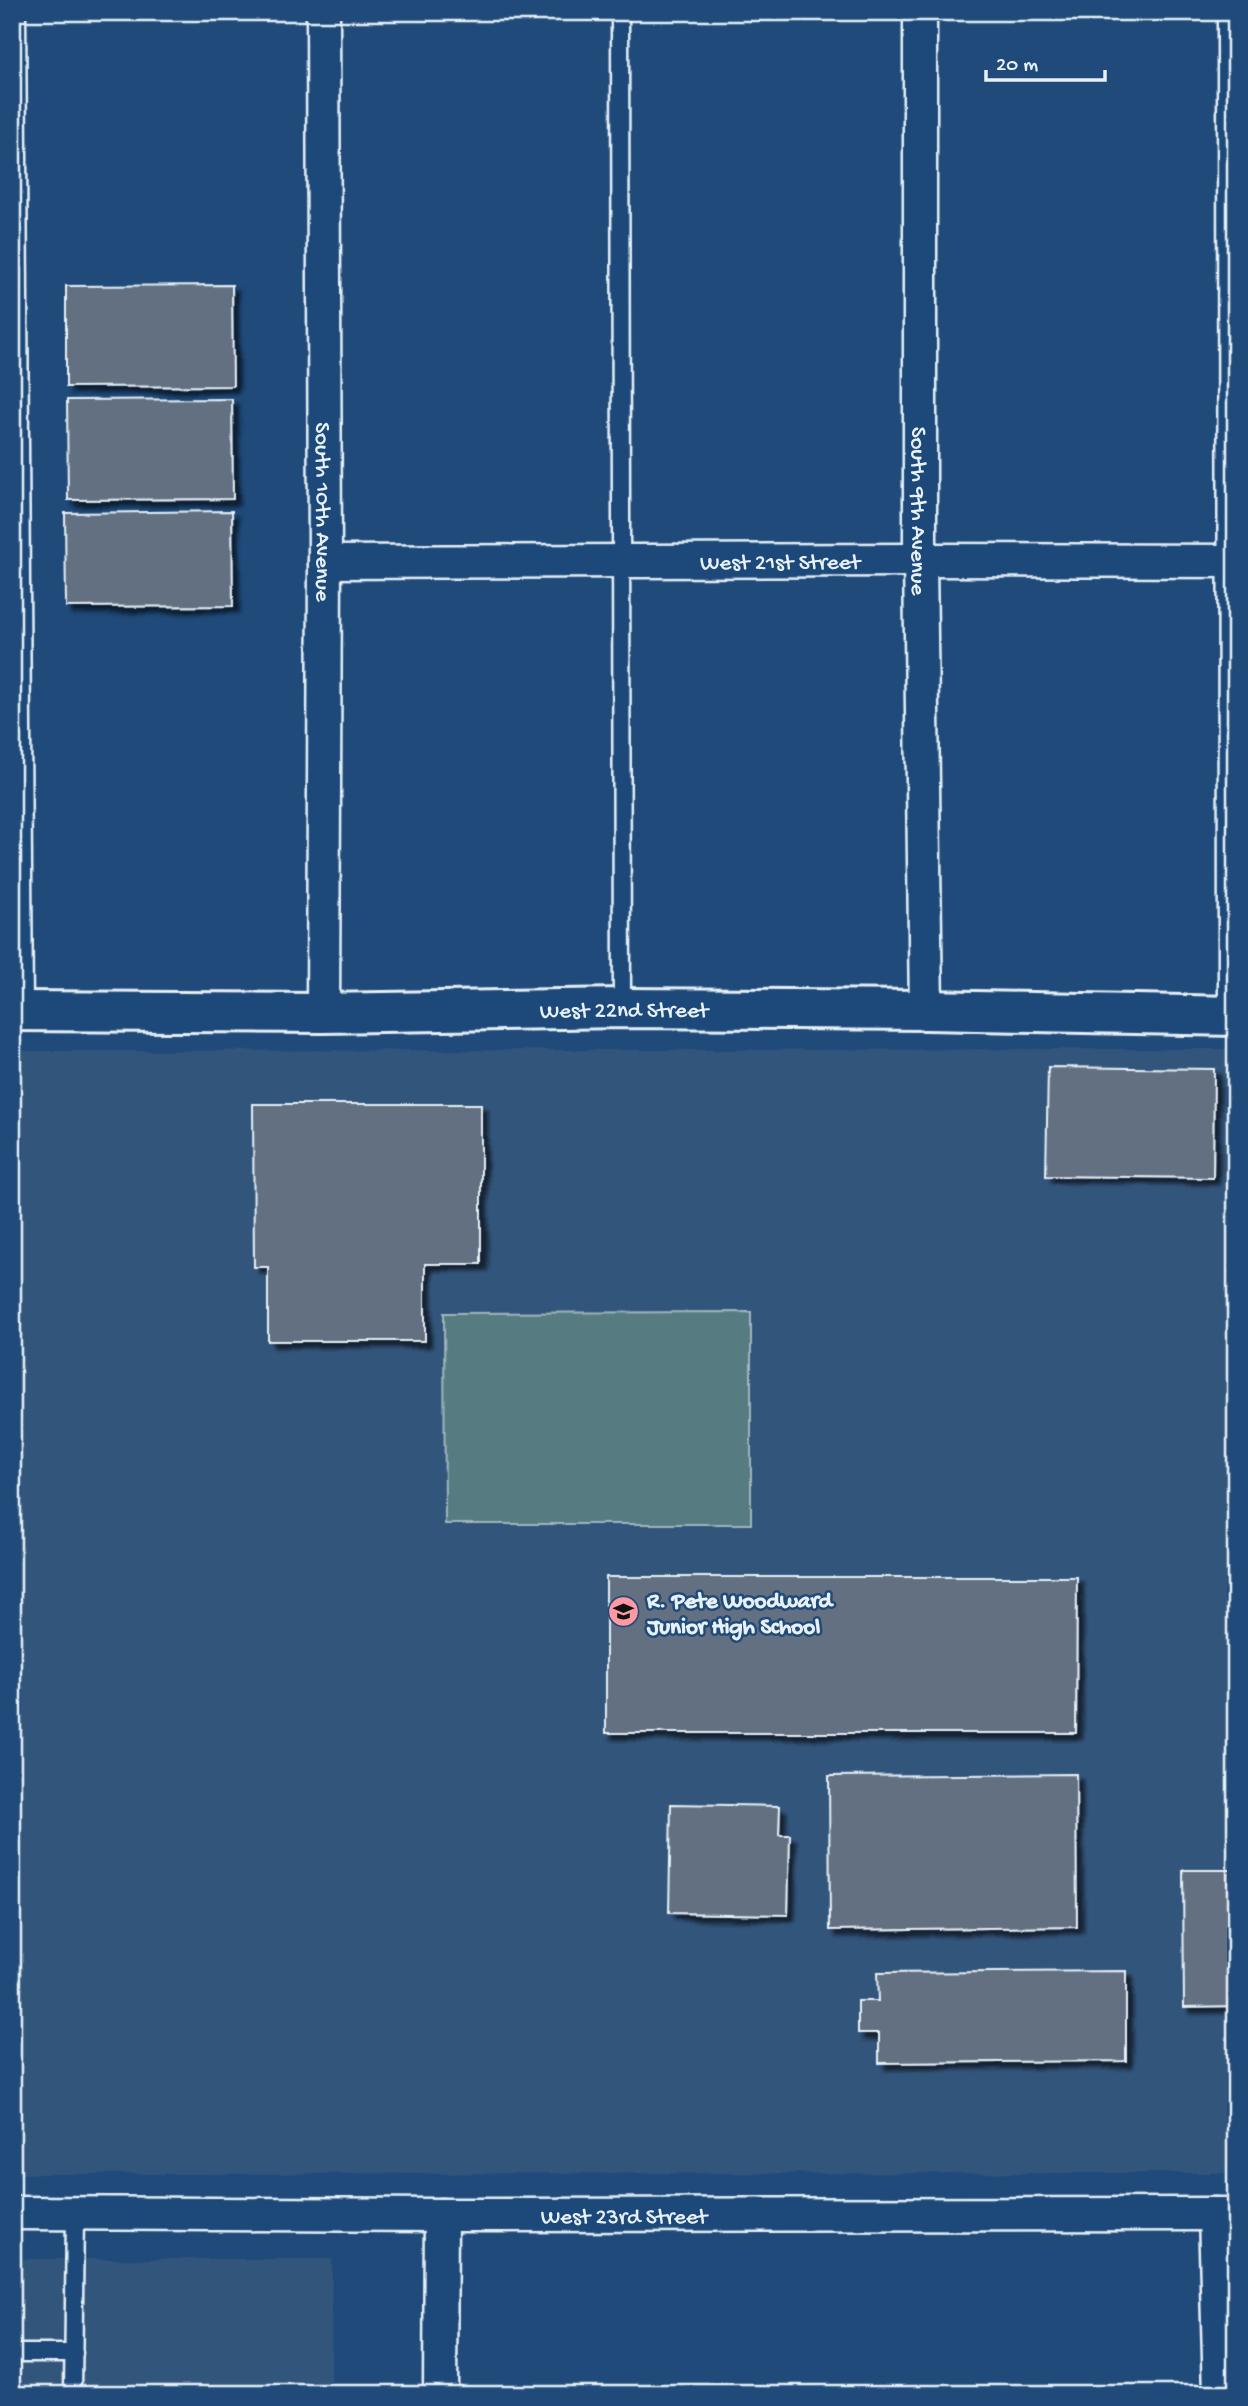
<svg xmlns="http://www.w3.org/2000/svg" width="1248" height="2406" viewBox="0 0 1248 2406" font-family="'Gochi Hand',sans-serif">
<defs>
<filter id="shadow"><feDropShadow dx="6" dy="6" stdDeviation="2" flood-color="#0009"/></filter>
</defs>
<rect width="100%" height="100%" fill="#1f4a7a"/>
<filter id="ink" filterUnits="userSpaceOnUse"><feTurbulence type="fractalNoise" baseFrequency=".0143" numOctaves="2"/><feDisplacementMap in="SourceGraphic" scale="14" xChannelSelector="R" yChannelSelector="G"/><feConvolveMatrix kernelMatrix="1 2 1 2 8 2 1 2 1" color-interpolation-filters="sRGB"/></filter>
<g filter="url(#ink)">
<!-- built -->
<g fill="#33557c">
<polygon points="1236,1049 1236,2173 12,2174 12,1051"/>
<polygon points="12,2259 332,2259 331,2394 12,2394"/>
</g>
<!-- green -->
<polygon fill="#567c82" stroke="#9fb6bd" stroke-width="2" points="751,1312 751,1524 445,1524 444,1313"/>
<!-- building -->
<g fill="#637082" stroke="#e8f1f8" stroke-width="2" filter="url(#shadow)">
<polygon points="232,285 233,386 66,387 66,286"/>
<polygon points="232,399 233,499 68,500 67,400"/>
<polygon points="232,511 233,606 66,607 65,513"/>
<polygon points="1048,1067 1214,1069 1213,1178 1046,1176"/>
<polygon points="253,1104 481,1104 481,1264 425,1264 425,1341 268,1341 268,1267 254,1267"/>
<polygon points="606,1577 1077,1577 1076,1733 606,1733"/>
<polygon points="1076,1774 1077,1927 830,1930 829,1776"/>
<polygon points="671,1804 780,1806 779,1835 790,1835 788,1915 669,1913"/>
<polygon points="1183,1870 1236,1870 1236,2006 1184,2007"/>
<polygon points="1126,1971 1126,2061 879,2063 879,2033 858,2033 858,2001 878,2001 877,1973"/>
</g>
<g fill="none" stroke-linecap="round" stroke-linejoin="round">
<defs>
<g id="lane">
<polyline points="17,12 24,1011"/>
<polyline points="620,12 622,1008"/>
<polyline points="1226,12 1227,1016"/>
<polyline points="12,2353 74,2353"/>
<polyline points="73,2394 75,2213"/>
</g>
<g id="street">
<path id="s1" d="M323,12L325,562L323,1013"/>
<path id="s2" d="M920,12V560L926,1010"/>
<path id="s3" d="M325,562L920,560L1236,561"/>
<path id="s4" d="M12,2213L441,2215L1236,2214"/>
<polyline points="1215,2214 1220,2394"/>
<polyline points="440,2394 441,2215"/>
</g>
<g id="secondary">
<path id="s5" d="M12,1011L323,1013L622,1008L926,1010L1236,1016"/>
</g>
</defs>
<!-- lane casing -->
<use href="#lane" stroke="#e8f1f8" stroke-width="21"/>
<!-- street casing -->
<use href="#street" stroke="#e8f1f8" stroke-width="37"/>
<!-- secondary casing -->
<use href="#secondary" stroke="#e8f1f8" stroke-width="44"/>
<!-- lane -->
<use href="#lane" stroke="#1f4a7a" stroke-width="16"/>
<!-- street -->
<use href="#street" stroke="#1f4a7a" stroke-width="32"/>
<!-- secondary -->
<use href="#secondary" stroke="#1f4a7a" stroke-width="38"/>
</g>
</g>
<!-- icons -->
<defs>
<symbol id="school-disc" viewBox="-11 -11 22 22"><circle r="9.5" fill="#ff9aa2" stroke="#1f4a7a"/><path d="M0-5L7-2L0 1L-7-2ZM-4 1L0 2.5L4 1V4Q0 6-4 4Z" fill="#111"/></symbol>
</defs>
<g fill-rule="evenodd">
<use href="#school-disc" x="606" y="1594" width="35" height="35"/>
</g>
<g text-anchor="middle" stroke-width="5" stroke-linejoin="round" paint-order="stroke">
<!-- street labels -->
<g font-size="23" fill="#e8f1f8" stroke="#1f4a7a">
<text dy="8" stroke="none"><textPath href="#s2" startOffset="499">South 9th Avenue</textPath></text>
<text dy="8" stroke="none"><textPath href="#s1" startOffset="500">South 10th Avenue</textPath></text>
<text dy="8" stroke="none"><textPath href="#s3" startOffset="455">West 21st Street</textPath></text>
<text dy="8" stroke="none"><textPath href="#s5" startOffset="612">West 22nd Street</textPath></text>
<text dy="8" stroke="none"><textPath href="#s4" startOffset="612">West 23rd Street</textPath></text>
</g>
<!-- poi labels -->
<g font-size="23" font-weight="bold" fill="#e8f1f8" stroke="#1f4a7a" text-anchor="start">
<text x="647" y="1607">R. Pete Woodward<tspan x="647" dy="26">Junior High School</tspan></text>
</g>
</g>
<!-- margin -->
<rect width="1248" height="2406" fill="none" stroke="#1f4a7a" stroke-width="42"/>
<rect x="21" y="21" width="1206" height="2364" fill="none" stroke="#e8f1f8" stroke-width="2.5" filter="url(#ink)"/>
<!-- scale -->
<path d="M986 70v10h119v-10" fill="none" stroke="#e8f1f8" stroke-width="3.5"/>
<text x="996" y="70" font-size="21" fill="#e8f1f8" stroke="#1f4a7a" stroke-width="5" paint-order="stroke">20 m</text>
</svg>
